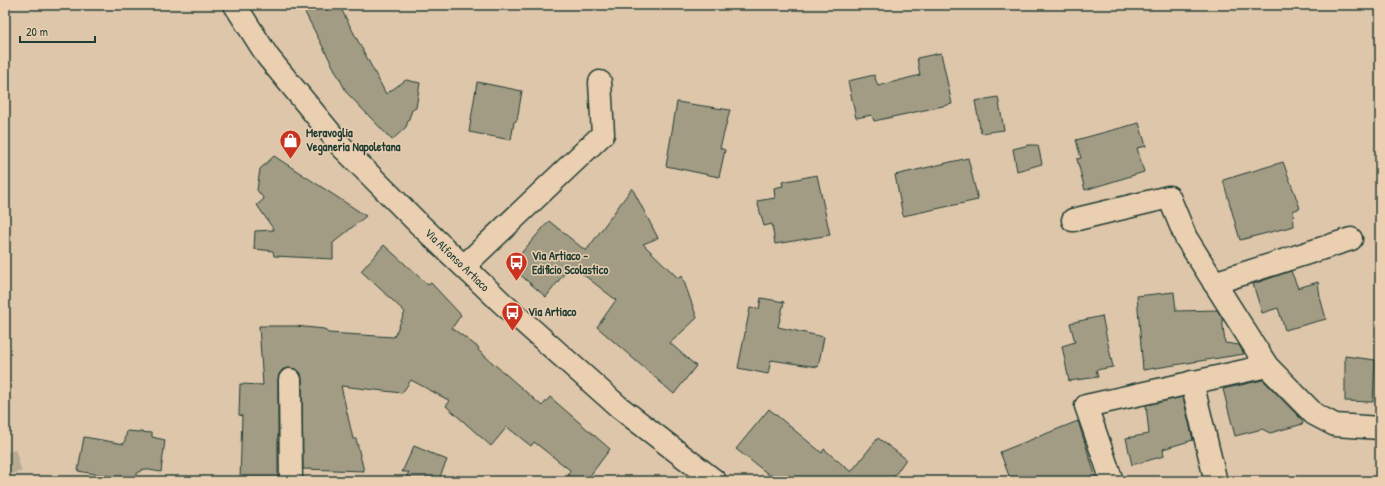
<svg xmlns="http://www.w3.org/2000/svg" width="1385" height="486" viewBox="0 0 1385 486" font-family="'Patrick Hand',sans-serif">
<rect width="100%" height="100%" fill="#dec6aa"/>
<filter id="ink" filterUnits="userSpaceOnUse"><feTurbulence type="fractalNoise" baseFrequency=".025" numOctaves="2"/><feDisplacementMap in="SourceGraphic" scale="8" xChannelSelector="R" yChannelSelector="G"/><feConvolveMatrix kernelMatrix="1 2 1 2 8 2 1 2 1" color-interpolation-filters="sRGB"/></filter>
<g filter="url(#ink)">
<!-- building -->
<g fill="#a39c85" stroke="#1f3d34">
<polygon points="301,5 339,5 386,94 406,80 420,83 416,108 412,110 406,127 392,140 347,93"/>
<polygon points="941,53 952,104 874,121 872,115 856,118 848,81 874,75 878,86 920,75 917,58"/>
<polygon points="477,82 522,91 517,120 514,122 511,140 469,132"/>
<polygon points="998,97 1004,130 981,133 975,101"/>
<polygon points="677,102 730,110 720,148 725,150 719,177 666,166"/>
<polygon points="1139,123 1146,146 1137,148 1144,172 1085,190 1077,159 1081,158 1076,140"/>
<polygon points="1029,145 1038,145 1042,164 1017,171 1013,149"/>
<polygon points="274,156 366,216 333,243 333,259 274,256 273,251 254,249 255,231 274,230 257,205 264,199 257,190 260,169"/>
<polygon points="968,158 978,200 903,216 895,175"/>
<polygon points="1283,162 1300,208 1293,211 1294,226 1240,240 1223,180"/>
<polygon points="817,175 830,235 775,244 772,224 764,226 757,201 775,198 774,188 783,186 782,182"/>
<polygon points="632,188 658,238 643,244 678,278 682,276 697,318 670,343 696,366 674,394 597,327 616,300 571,265 546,297 510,266 549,221 586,251"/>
<polygon points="384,245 428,285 431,283 461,315 452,328 479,348 478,350 542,406 550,397 610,449 586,481 566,481 570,470 534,442 531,446 507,427 491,446 446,406 450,401 411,380 402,393 341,386 353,439 356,439 364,471 303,469 302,380 301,373 296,369 290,368 283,369 279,374 278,380 278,481 240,481 242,416 239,415 240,384 263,385 259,326 295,326 324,329 328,333 394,337 405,312 361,271"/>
<polygon points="1291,271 1298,288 1318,282 1320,297 1326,319 1285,330 1278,308 1262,313 1253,284"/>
<polygon points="1174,292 1176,311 1217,310 1222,318 1225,343 1239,345 1244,354 1143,370 1137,296"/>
<polygon points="761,298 784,302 778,327 824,337 818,367 771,360 768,374 738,368 750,308 759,309"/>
<polygon points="1102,316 1113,367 1096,370 1098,377 1069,381 1062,346 1075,342 1070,323"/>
<polygon points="1345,356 1375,360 1373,402 1345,401"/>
<polygon points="1263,380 1302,420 1303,424 1270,433 1262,429 1235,436 1223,389"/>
<polygon points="1183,397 1193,440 1163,449 1164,456 1132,465 1126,438 1149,434 1146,405"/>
<polygon points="769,409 822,453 824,449 851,472 878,438 906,459 891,481 777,481 736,449"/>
<polygon points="1078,421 1097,481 1011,481 1000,452"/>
<polygon points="127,431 152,433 152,437 165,440 161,472 143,469 129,480 78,471 84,437 124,444"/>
<polygon points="414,446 447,460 438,481 404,481 409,472 402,472"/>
</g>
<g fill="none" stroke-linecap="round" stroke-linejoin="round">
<!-- tertiary-tunnel -->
<polyline stroke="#b8ab92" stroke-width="22" stroke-dasharray="22 11" stroke-linecap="butt" points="5,453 13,481"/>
<defs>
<g id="minor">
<polyline points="1073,220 1169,197 1186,238 1267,366 1314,414 1335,425 1380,428"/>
<polyline points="464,266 603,134 600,82"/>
<polyline points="1214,283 1351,239"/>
<polyline points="290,380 291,481"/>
<polyline points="1192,382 1215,478"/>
<polyline points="1112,481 1086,406 1267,366"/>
</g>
<polyline id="secondary" points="235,5 268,57 342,147 418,223 501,302 619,407 715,481"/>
</defs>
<!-- minor casing -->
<use href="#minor" stroke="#1f3d34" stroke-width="25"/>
<!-- secondary casing -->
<use href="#secondary" stroke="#1f3d34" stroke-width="25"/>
<!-- minor -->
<use href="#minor" stroke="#eacfb1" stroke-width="22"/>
<!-- secondary -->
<use href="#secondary" stroke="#eacfb1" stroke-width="22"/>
</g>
</g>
<!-- icons -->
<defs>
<symbol id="shop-pin" viewBox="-11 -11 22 30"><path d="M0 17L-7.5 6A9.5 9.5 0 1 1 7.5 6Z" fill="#c8321e" stroke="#eacfb1"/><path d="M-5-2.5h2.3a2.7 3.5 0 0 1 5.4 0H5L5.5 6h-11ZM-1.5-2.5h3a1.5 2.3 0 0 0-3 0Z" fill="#fff"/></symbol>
<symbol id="bus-pin" viewBox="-11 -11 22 30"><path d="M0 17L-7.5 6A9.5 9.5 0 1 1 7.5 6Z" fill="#c8321e" stroke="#eacfb1"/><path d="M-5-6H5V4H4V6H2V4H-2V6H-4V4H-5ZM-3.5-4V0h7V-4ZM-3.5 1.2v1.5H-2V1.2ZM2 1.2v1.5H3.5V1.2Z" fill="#fff"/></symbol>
</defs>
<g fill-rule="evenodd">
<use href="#shop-pin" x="278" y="128" width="25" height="34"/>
<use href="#bus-pin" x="504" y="250" width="25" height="34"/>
<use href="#bus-pin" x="500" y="300" width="25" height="34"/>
</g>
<g text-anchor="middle" stroke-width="3" stroke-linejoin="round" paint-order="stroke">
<!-- poi labels -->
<g font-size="12" font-weight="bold" fill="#1f3d34" stroke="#eacfb1" text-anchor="start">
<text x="306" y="137">Meravoglia<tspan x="306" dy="14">Veganeria Napoletana</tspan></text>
<text x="532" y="260">Via Artiaco -<tspan x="532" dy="14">Edificio Scolastico</tspan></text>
<text x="528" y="316">Via Artiaco</text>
</g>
<!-- street labels -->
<g font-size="12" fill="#1f3d34" stroke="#eacfb1">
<text transform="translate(457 260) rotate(44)" y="4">Via Alfonso Artiaco</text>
</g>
</g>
<!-- margin -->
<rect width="1385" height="486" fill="none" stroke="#eacfb1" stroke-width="20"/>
<rect x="10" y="10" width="1365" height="466" fill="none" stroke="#1f3d34" stroke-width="1.5" filter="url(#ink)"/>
<!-- scale -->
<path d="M20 36v6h75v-6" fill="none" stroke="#1f3d34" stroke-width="2"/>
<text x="26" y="36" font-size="12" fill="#1f3d34" stroke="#eacfb1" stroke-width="3" paint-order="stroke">20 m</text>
</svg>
